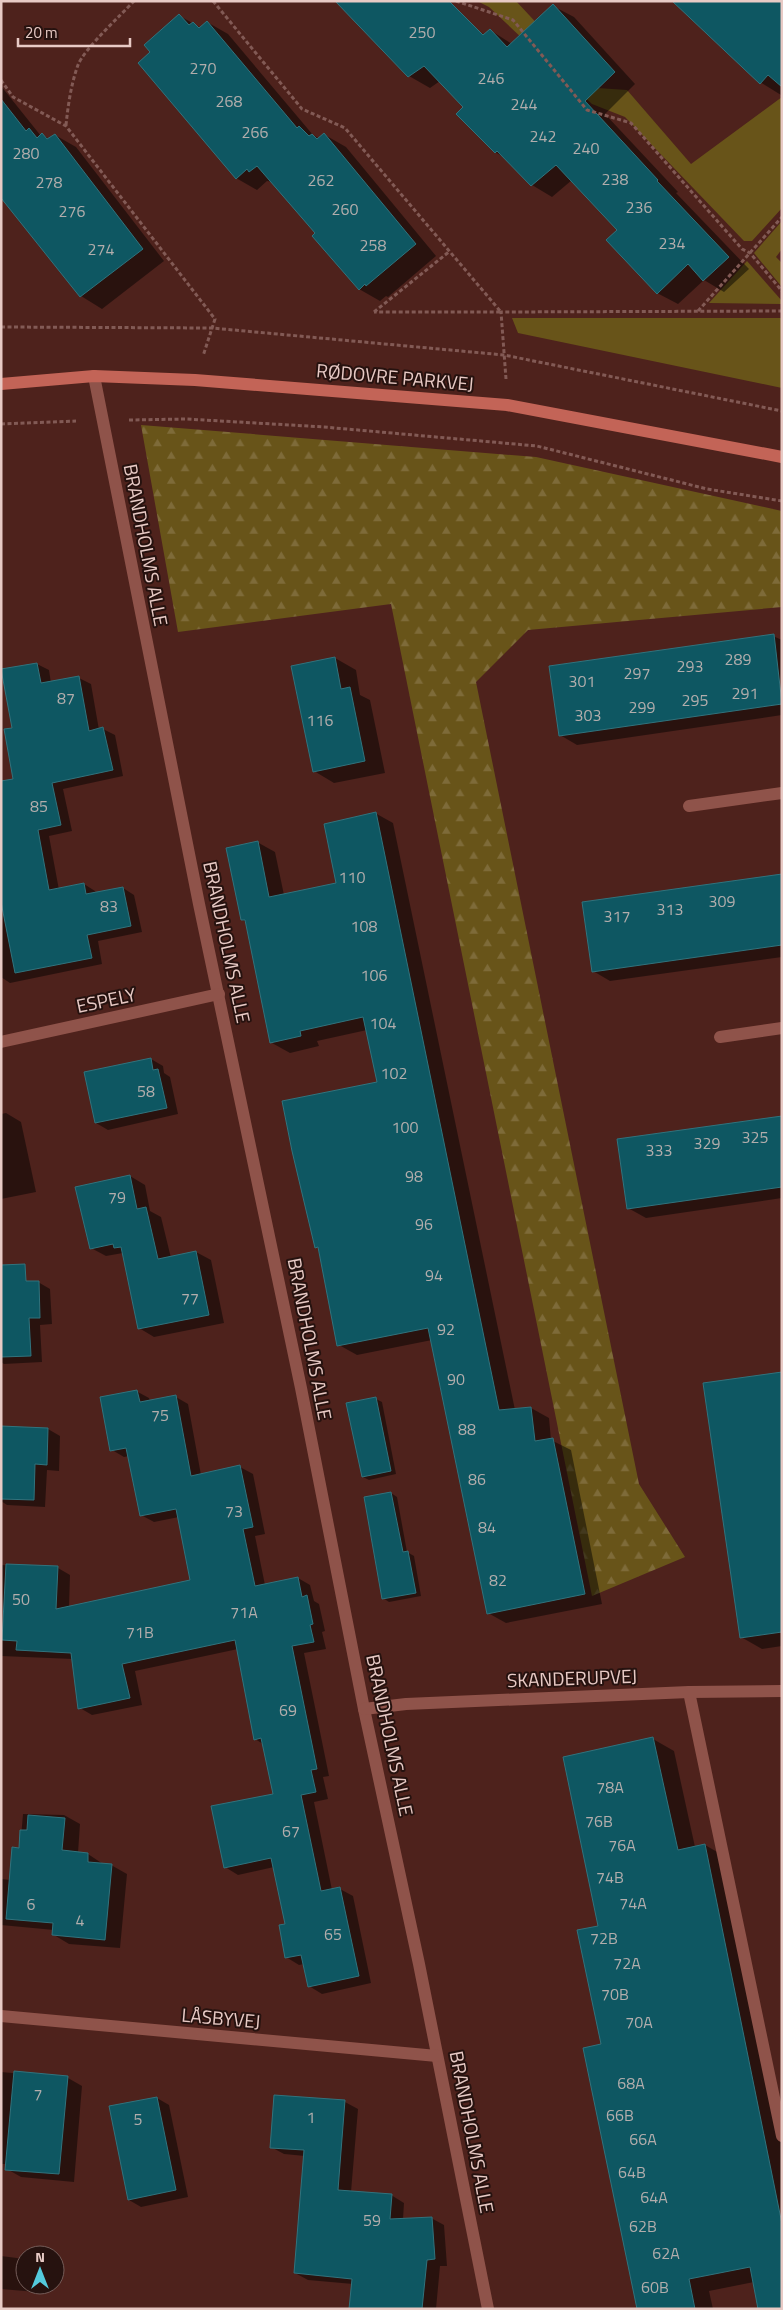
<svg xmlns="http://www.w3.org/2000/svg" width="783" height="2310" viewBox="0 0 783 2310" font-family="'Titillium Web',sans-serif">
<defs>
<pattern id="forest-firs" width="22" height="20" patternUnits="userSpaceOnUse" patternTransform="scale(1.25)"><rect width="22" height="20" fill="#685419"/><path d="M5 1l3.5 6h-7zM16 11l3.5 6h-7z" fill="#7e6b39"/></pattern>
</defs>
<rect width="100%" height="100%" fill="#4e221c"/>
<!-- green -->
<g fill="#685419">
<polygon points="477,1 516,1 597,88 627,90 691,164 782,97 782,208 752,241 744,241 625,117 592,104 489,7"/>
<polygon points="782,221 782,249 776,257 782,263 782,287 754,253"/>
<polygon points="747,261 782,301 782,304 709,303"/>
<polygon points="512,318 782,318 782,388 518,333"/>
</g>
<!-- forest -->
<polygon fill="url(#forest-firs)" points="141,425 536,457 782,511 782,607 528,630 476,682 639,1484 685,1557 592,1596 391,604 178,632"/>
<!-- shadow -->
<g fill="#0007">
<polygon points="336,1 478,31 485,35 490,30 512,44 553,6 574,17 635,84 605,114 678,192 676,193 749,269 724,292 704,280 678,304 657,293 619,230 572,180 552,197 532,185 507,159 495,152 465,107 440,81 430,88 409,76"/>
<polygon points="782,1 782,94 781,95 760,82"/>
<polygon points="180,16 201,28 207,22 228,34 313,135 320,139 325,135 346,147 436,256 388,297 386,296 380,301 359,289 317,233 273,182 267,181 257,190 236,178 151,52"/>
<polygon points="1,86 41,136 42,135 50,139 55,135 76,147 164,261 102,309 81,296 1,196"/>
<polygon points="773,636 782,640 782,715 577,745 560,735"/>
<polygon points="335,658 356,670 360,695 370,700 385,773 334,783 314,771"/>
<polygon points="37,664 49,670 51,683 79,678 91,684 99,730 103,729 115,735 123,776 63,789 72,831 49,836 59,890 84,884 95,891 96,893 123,888 134,895 142,932 98,941 102,964 10,983 1,977 1,783 15,780 13,729 3,670"/>
<polygon points="375,813 393,823 515,1410 531,1408 549,1418 551,1440 571,1450 602,1604 506,1623 488,1613 432,1340 357,1355 339,1345 318,1248 316,1247 378,1083 367,1030 317,1041 319,1046 290,1053 272,1043 246,922 242,920 257,842 275,852 284,895 337,884"/>
<polygon points="782,875 782,957 610,981 593,971"/>
<polygon points="151,1059 163,1066 164,1073 170,1077 178,1114 108,1130 96,1123"/>
<polygon points="6,1113 21,1122 36,1192 1,1199 1,1114"/>
<polygon points="782,1117 782,1198 646,1218 628,1208"/>
<polygon points="130,1176 145,1185 150,1211 161,1217 171,1258 196,1252 211,1260 224,1323 154,1337 139,1328 123,1253 106,1256 91,1248"/>
<polygon points="38,1282 50,1289 52,1324 40,1325 42,1362 4,1364 1,1362 1,1284"/>
<polygon points="782,1373 782,1646 762,1649 741,1637"/>
<polygon points="136,1391 149,1398 150,1401 176,1397 188,1404 201,1475 240,1467 253,1474 265,1534 255,1536 265,1585 298,1578 310,1585 314,1601 319,1604 325,1631 322,1632 326,1649 304,1653 329,1776 323,1777 328,1799 314,1802 332,1890 340,1889 353,1896 371,1983 322,1994 309,1986 304,1964 299,1965 286,1957 287,1925 274,1867 238,1875 225,1867 275,1795 263,1744 255,1739 238,1649 135,1671 142,1705 92,1715 80,1708 73,1659 1,1656 1,1565 58,1568 70,1575 69,1607 192,1581 179,1517 154,1522 141,1515 129,1456 124,1457 112,1450"/>
<polygon points="376,1399 382,1402 396,1474 369,1480 363,1477"/>
<polygon points="1,1427 48,1429 60,1436 59,1471 47,1470 45,1507 7,1505 1,1501"/>
<polygon points="391,1493 397,1497 407,1552 414,1556 421,1596 389,1602 383,1598"/>
<polygon points="653,1739 674,1751 695,1847 705,1845 726,1857 782,2134 782,2309 754,2282 709,2291 713,2309 638,2309 602,2045 599,1927"/>
<polygon points="23,1814 64,1815 80,1824 78,1853 88,1854 103,1864 111,1865 127,1874 120,1948 69,1944 54,1935 54,1930 1,1925 1,1879 11,1880 20,1849"/>
<polygon points="1,2072 68,2078 82,2086 74,2182 21,2177 7,2169 7,2164 1,2164"/>
<polygon points="276,2096 345,2102 358,2109 351,2192 391,2195 404,2203 403,2219 431,2218 444,2225 447,2266 440,2266 436,2309 351,2309 353,2284 308,2280 295,2273 305,2156 284,2154 271,2147"/>
<polygon points="157,2098 169,2105 188,2197 141,2207 129,2200"/>
<polygon points="1,2256 25,2259 25,2285 36,2285 36,2292 1,2289"/>
</g>
<!-- building -->
<g fill="#0e5762" stroke="#31737d">
<polygon points="335,1 449,1 483,35 490,29 507,47 553,4 615,72 585,101 658,180 657,181 729,257 703,281 688,264 657,294 606,240 617,230 556,165 531,186 497,151 495,153 456,114 463,107 424,66 408,77"/>
<polygon points="672,1 782,1 782,87 768,75 760,84"/>
<polygon points="179,14 189,25 193,22 199,28 207,21 297,128 299,126 309,136 312,134 317,139 324,133 416,244 366,286 365,284 359,290 312,236 315,233 257,166 249,172 247,169 236,179 138,63 150,52 144,45"/>
<polygon points="1,99 26,131 29,128 37,138 42,133 47,139 55,134 143,249 80,297 1,198"/>
<polygon points="774,634 782,704 559,736 549,666"/>
<polygon points="335,657 341,689 350,687 365,761 313,772 291,666"/>
<polygon points="37,663 41,683 79,676 89,731 103,727 113,770 52,783 61,825 38,830 49,890 84,883 86,894 123,887 131,926 87,935 92,958 15,973 1,902 1,781 13,779 4,729 12,728 1,669"/>
<polygon points="376,812 499,1410 531,1407 535,1441 553,1438 585,1594 487,1614 428,1328 337,1346 318,1247 315,1248 292,1151 282,1101 377,1082 363,1017 300,1031 301,1036 270,1043 245,920 241,920 226,848 258,841 269,897 336,883 324,824"/>
<polygon points="782,874 782,945 592,972 582,902"/>
<polygon points="151,1058 153,1070 158,1069 167,1108 95,1123 84,1072"/>
<polygon points="782,1116 782,1187 627,1209 617,1139"/>
<polygon points="130,1175 137,1209 146,1207 158,1259 196,1251 209,1315 138,1329 121,1247 114,1248 113,1244 90,1249 75,1187"/>
<polygon points="25,1264 26,1281 39,1281 40,1318 29,1318 31,1356 1,1357 1,1265"/>
<polygon points="782,1372 782,1632 740,1638 703,1383"/>
<polygon points="137,1390 140,1402 176,1395 191,1476 240,1465 253,1527 243,1529 255,1586 298,1577 302,1597 307,1595 313,1624 310,1625 314,1642 292,1646 317,1769 311,1770 316,1792 301,1795 321,1891 340,1887 359,1976 308,1987 301,1955 285,1958 279,1925 285,1924 271,1858 224,1868 211,1806 273,1794 261,1738 254,1740 235,1640 122,1664 130,1698 78,1709 71,1653 16,1650 17,1641 2,1640 6,1564 58,1566 56,1609 190,1580 176,1509 140,1516 126,1448 110,1451 100,1397"/>
<polygon points="376,1397 391,1471 362,1477 346,1403"/>
<polygon points="1,1426 48,1428 47,1465 35,1464 34,1500 1,1499"/>
<polygon points="391,1492 403,1552 408,1551 416,1593 382,1599 364,1497"/>
<polygon points="653,1737 678,1850 705,1844 782,2224 782,2309 758,2309 750,2267 689,2279 695,2309 637,2309 583,2048 601,2044 577,1930 598,1926 563,1757"/>
<polygon points="28,1815 65,1818 62,1850 88,1853 88,1862 112,1864 105,1940 52,1935 53,1923 6,1919 12,1847 19,1848 20,1830 27,1830"/>
<polygon points="14,2071 68,2076 59,2174 5,2170"/>
<polygon points="274,2095 345,2100 338,2190 392,2194 390,2219 432,2217 435,2259 427,2260 422,2309 349,2309 352,2279 294,2273 304,2150 270,2148"/>
<polygon points="157,2097 176,2190 128,2200 109,2106"/>
</g>
<g fill="none" stroke-linecap="round" stroke-linejoin="round">
<!-- path -->
<g stroke="#825a55" stroke-width="3" stroke-dasharray="4 2.5" stroke-linecap="butt">
<polyline points="213,1 302,109 345,128 501,312 374,312"/>
<polyline points="456,1 513,20 587,110 631,123 742,249 750,253 782,291"/>
<polyline points="1,80 13,97 66,126 215,319 203,356"/>
<path d="M66,125C68,106 71,84 78,65C84,49 121,15 134,1"/>
<polyline points="698,311 782,217"/>
<polyline points="374,312 450,251"/>
<polyline points="1,327 212,328 504,355 782,411"/>
<polyline points="506,379 501,312 782,311"/>
<polyline points="129,420 186,419 324,427 537,446 707,489 782,501"/>
<polyline points="1,424 76,421"/>
</g>
<!-- lane -->
<g stroke="#8f534a" stroke-width="12">
<polyline points="689,806 782,793"/>
<polyline points="720,1037 782,1028"/>
<polyline points="689,1692 782,2136"/>
</g>
<!-- street -->
<g stroke="#8f534a" stroke-width="12">
<polyline points="94,376 199,904 301,1388 364,1709 419,1964 488,2309"/>
<polyline points="1,1042 219,994"/>
<polyline points="364,1709 406,1704 689,1692 782,1691"/>
<polyline points="1,2016 437,2056"/>
</g>
<!-- secondary -->
<polyline stroke="#c36457" stroke-width="12" points="1,384 94,376 195,380 507,405 782,457"/>
</g>
<g text-anchor="middle" stroke-width="4" stroke-linejoin="round" paint-order="stroke">
<!-- number labels -->
<g font-size="16" fill="#b2adac">
<text x="422" y="38">250</text>
<text x="203" y="74">270</text>
<text x="491" y="84">246</text>
<text x="229" y="107">268</text>
<text x="524" y="110">244</text>
<text x="255" y="138">266</text>
<text x="543" y="142">242</text>
<text x="586" y="154">240</text>
<text x="26" y="159">280</text>
<text x="615" y="185">238</text>
<text x="321" y="186">262</text>
<text x="49" y="188">278</text>
<text x="639" y="213">236</text>
<text x="345" y="215">260</text>
<text x="72" y="217">276</text>
<text x="672" y="249">234</text>
<text x="373" y="251">258</text>
<text x="101" y="255">274</text>
<text x="738" y="665">289</text>
<text x="690" y="672">293</text>
<text x="637" y="679">297</text>
<text x="582" y="687">301</text>
<text x="745" y="699">291</text>
<text x="66" y="704">87</text>
<text x="695" y="706">295</text>
<text x="642" y="713">299</text>
<text x="588" y="721">303</text>
<text x="320" y="726">116</text>
<text x="39" y="812">85</text>
<text x="352" y="883">110</text>
<text x="722" y="907">309</text>
<text x="109" y="912">83</text>
<text x="670" y="915">313</text>
<text x="617" y="922">317</text>
<text x="364" y="932">108</text>
<text x="374" y="981">106</text>
<text x="383" y="1029">104</text>
<text x="394" y="1079">102</text>
<text x="146" y="1097">58</text>
<text x="405" y="1133">100</text>
<text x="755" y="1143">325</text>
<text x="707" y="1149">329</text>
<text x="659" y="1156">333</text>
<text x="414" y="1182">98</text>
<text x="117" y="1203">79</text>
<text x="424" y="1230">96</text>
<text x="434" y="1281">94</text>
<text x="190" y="1304">77</text>
<text x="446" y="1335">92</text>
<text x="456" y="1385">90</text>
<text x="160" y="1421">75</text>
<text x="467" y="1435">88</text>
<text x="477" y="1485">86</text>
<text x="234" y="1517">73</text>
<text x="487" y="1533">84</text>
<text x="498" y="1586">82</text>
<text x="21" y="1605">50</text>
<text x="244" y="1618">71A</text>
<text x="140" y="1638">71B</text>
<text x="288" y="1716">69</text>
<text x="610" y="1793">78A</text>
<text x="599" y="1827">76B</text>
<text x="291" y="1837">67</text>
<text x="622" y="1851">76A</text>
<text x="610" y="1883">74B</text>
<text x="633" y="1909">74A</text>
<text x="31" y="1910">6</text>
<text x="80" y="1926">4</text>
<text x="333" y="1940">65</text>
<text x="604" y="1944">72B</text>
<text x="627" y="1969">72A</text>
<text x="615" y="2000">70B</text>
<text x="639" y="2028">70A</text>
<text x="631" y="2089">68A</text>
<text x="38" y="2100">7</text>
<text x="620" y="2121">66B</text>
<text x="311" y="2123">1</text>
<text x="138" y="2125">5</text>
<text x="643" y="2145">66A</text>
<text x="632" y="2178">64B</text>
<text x="654" y="2203">64A</text>
<text x="372" y="2226">59</text>
<text x="643" y="2232">62B</text>
<text x="666" y="2259">62A</text>
<text x="655" y="2293">60B</text>
</g>
<!-- street labels -->
<g font-size="19" fill="#e8cac5" stroke="#26120f">
<text transform="translate(395 377) rotate(5)" y="7">RØDOVRE PARKVEJ</text>
<text transform="translate(146 545) rotate(79)" y="7">BRANDHOLMS ALLE</text>
<text transform="translate(227 942) rotate(78)" y="7">BRANDHOLMS ALLE</text>
<text transform="translate(106 1000) rotate(-12)" y="7">ESPELY</text>
<text transform="translate(310 1339) rotate(79)" y="7">BRANDHOLMS ALLE</text>
<text transform="translate(572 1678) rotate(-2)" y="7">SKANDERUPVEJ</text>
<text transform="translate(390 1735) rotate(78)" y="7">BRANDHOLMS ALLE</text>
<text transform="translate(221 2018) rotate(5)" y="7">LÅSBYVEJ</text>
<text transform="translate(472 2132) rotate(79)" y="7">BRANDHOLMS ALLE</text>
</g>
</g>
<!-- border -->
<rect width="783" height="2310" fill="none" stroke="#e8cac5" stroke-width="5"/>
<!-- north arrow -->
<g transform="translate(40 2270)"><circle r="24" fill="#26120f" stroke="#745c58"/>
<path d="M0-4L9 19L0 12L-9 19Z" fill="#54cadd"/>
<text y="-8" font-size="14" font-weight="bold" text-anchor="middle" fill="#e8cac5">N</text>
</g>
<!-- scale -->
<path d="M18 38v8h112v-8" fill="none" stroke="#e8cac5" stroke-width="2.5"/>
<text x="25" y="38" font-size="15" fill="#e8cac5" stroke="#26120f" stroke-width="4" paint-order="stroke">20 m</text>
</svg>
